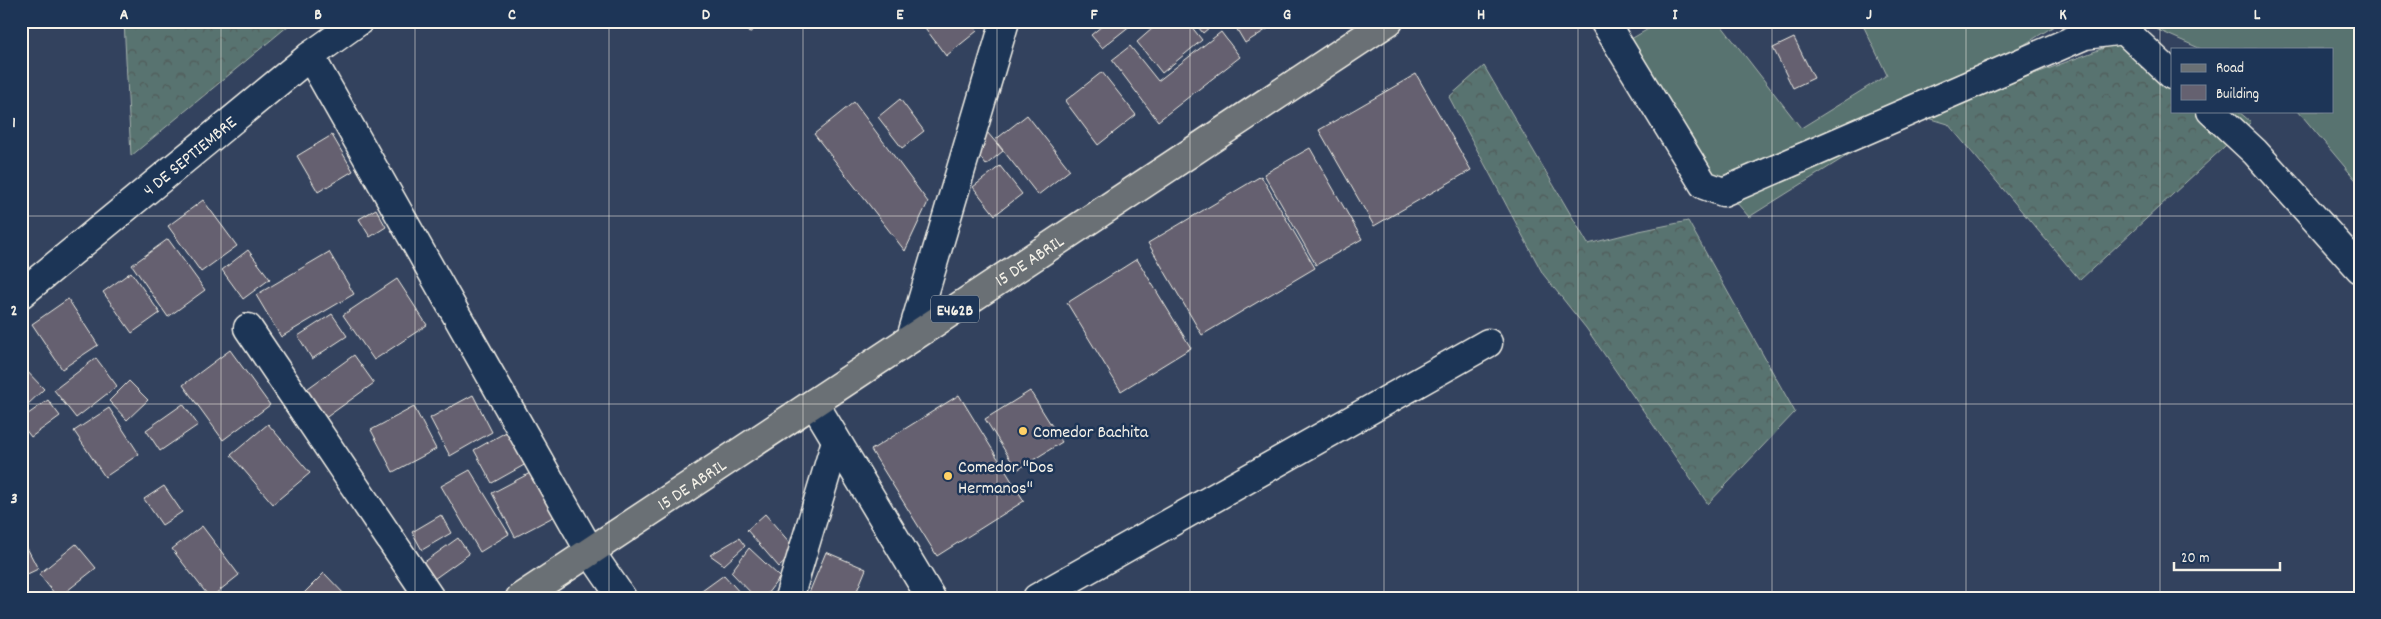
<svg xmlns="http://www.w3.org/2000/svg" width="2381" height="619" viewBox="0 0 2381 619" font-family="Dekko,sans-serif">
<defs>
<pattern id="forest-crowns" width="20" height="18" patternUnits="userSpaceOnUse" patternTransform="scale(1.25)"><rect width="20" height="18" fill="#587370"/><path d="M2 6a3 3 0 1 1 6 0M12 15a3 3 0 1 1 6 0" fill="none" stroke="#505b59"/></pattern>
</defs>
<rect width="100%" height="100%" fill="#33425e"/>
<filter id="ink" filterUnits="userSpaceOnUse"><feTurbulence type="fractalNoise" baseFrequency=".02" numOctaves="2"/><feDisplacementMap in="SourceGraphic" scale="10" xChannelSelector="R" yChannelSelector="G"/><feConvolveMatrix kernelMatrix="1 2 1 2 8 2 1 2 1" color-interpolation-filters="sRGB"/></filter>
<g filter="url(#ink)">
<!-- grass -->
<g fill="#587370" stroke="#a6b2ac">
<polygon points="1662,21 1718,21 1801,128 1887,75 1861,21 2062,21 1749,217 1607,53"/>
<polygon points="2138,21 2360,21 2360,185 2298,111 2332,111 2332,49 2201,49"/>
</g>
<!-- forest -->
<g fill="url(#forest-crowns)" stroke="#a6b2ac">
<polygon points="124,21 294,21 131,156"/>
<polygon points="2144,33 2172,56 2172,111 2238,111 2251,122 2080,280 1948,124 1922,116"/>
<polygon points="1484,66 1588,244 1639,231 1688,221 1795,412 1708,504 1586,328 1543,274 1449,97"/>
</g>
<!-- building -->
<g fill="#656170" stroke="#f4f1e8">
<polygon points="740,21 765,21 749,33"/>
<polygon points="920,21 969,21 977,31 946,56"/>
<polygon points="1108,21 1136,21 1102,48 1091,35"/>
<polygon points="1161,21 1187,21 1202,40 1162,73 1137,42"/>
<polygon points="1193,21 1217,21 1203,33"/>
<polygon points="1232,21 1276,21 1277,23 1245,43"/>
<polygon points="1221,32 1240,57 1158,121 1112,60 1130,46 1158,81"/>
<polygon points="1794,38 1814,78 1793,88 1773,48"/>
<polygon points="1102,72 1136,115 1098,145 1065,101"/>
<polygon points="1416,74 1471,170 1374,226 1319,130"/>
<polygon points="900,99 924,131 902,148 878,117"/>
<polygon points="854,102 928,202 905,251 814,134"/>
<polygon points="1027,115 1070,170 1038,195 995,140"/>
<polygon points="987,132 1003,151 986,165 970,144"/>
<polygon points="332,135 353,171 318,192 297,156"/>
<polygon points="1310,148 1362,239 1316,265 1264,174"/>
<polygon points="1000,166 1022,194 995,215 973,187"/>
<polygon points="1261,176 1315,268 1202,335 1148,243"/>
<polygon points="203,200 237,246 201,272 168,226"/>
<polygon points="376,209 386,227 370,237 359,219"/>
<polygon points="168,239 205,290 168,317 132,265"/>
<polygon points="248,250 270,279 243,299 222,270"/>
<polygon points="329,252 354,294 281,337 256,295"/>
<polygon points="1137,259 1191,348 1121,391 1067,303"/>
<polygon points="131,272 160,313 132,333 103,292"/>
<polygon points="397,279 427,325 374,360 343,315"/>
<polygon points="68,299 98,345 62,369 32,324"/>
<polygon points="332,314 347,336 312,359 298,336"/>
<polygon points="230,350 270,405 223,440 183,385"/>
<polygon points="354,355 374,383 324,419 304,391"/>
<polygon points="96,358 117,386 76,418 54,390"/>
<polygon points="21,365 44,389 25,407 21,403"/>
<polygon points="129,381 148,400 127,420 109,401"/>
<polygon points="1030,391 1062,442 1017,470 985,419"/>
<polygon points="473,395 492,432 450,456 430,418"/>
<polygon points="959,395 1024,501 937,556 871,450"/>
<polygon points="48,400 60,416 31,437 21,424 21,419"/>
<polygon points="183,404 198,425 160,451 146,430"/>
<polygon points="414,407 436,449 393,472 371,430"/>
<polygon points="109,408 139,454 105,477 74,431"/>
<polygon points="268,424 310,473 273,504 231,455"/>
<polygon points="508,431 526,464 492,483 474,450"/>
<polygon points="470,470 509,534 480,552 441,486"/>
<polygon points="532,472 555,516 515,537 492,493"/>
<polygon points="164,486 182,512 162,525 144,499"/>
<polygon points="765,514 797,551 779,567 747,530"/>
<polygon points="441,515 451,533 422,550 412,532"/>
<polygon points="202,526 239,575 210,598 172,549"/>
<polygon points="458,538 469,554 434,579 423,563"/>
<polygon points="739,538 745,546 724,565 710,555"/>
<polygon points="23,540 38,569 21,577 21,541"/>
<polygon points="76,544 96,568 58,598 39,574"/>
<polygon points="749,548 780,577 764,598 756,598 731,572"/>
<polygon points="826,552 866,569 854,598 807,598"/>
<polygon points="324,573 348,598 308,598 304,593"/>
<polygon points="724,575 741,594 737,598 695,596"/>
</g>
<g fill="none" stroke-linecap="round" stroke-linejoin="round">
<defs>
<g id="minor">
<polyline points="1604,21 1704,185 1723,192 2085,35 2124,30 2172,75"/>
<polyline points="310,56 591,553 622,598"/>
<polyline points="2211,111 2255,152 2360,269"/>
<path id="s1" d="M21,294L310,56L359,21"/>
<polyline points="248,328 430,598"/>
<polyline points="911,338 1005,21"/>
<polyline points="814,403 931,598"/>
<polyline points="789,598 836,441"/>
<polyline points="1037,598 1488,343"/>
</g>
<g id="major">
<path id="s2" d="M520,598L1389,21"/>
</g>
</defs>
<!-- minor casing -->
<use href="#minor" stroke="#f4f1e8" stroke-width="31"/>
<!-- major casing -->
<use href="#major" stroke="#f4f1e8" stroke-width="31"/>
<!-- minor -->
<use href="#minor" stroke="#1d3557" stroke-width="28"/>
<!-- major -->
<use href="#major" stroke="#6a7074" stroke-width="28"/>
</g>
</g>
<!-- grid -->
<path fill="none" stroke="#f4f1e8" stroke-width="1" stroke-opacity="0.55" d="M221,21V598M415,21V598M609,21V598M803,21V598M997,21V598M1190,21V598M1384,21V598M1578,21V598M1772,21V598M1966,21V598M2160,21V598M21,216H2360M21,404H2360"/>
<!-- markers -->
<g fill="#ffd166" stroke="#1d3557" stroke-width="2">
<circle cx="1023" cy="431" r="5"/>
<circle cx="948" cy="476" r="5"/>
</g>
<g text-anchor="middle" stroke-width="5" stroke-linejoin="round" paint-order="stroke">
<!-- shield labels -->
<rect fill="#1d3557" stroke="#b4b9bc" stroke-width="1" x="931" y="295.5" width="48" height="27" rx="4"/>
<g font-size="16" font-weight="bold" fill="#f4f1e8">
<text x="955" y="315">E462B</text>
</g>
<!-- street labels -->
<g font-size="18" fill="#f4f1e8" stroke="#1d3557">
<text dy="6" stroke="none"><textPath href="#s1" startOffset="218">4 DE SEPTIEMBRE</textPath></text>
<text dy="6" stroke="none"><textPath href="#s2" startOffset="611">15 DE ABRIL</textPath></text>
<text dy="6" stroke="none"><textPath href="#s2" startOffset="206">15 DE ABRIL</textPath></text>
</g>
<!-- poi labels -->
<g font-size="18" fill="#f4f1e8" stroke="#1d3557" text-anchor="start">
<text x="1033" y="437">Comedor Bachita</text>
<text x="958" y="472">Comedor "Dos<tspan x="958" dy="21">Hermanos"</tspan></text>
</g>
</g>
<!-- margin -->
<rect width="2381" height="619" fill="none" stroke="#1d3557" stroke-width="55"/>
<!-- legend -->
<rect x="2171" y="48" width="162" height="65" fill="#1d3557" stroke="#738091"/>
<rect x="2181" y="64" width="25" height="8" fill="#6a7074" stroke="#738091"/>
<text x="2216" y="72" font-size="15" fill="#f4f1e8">Road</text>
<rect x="2181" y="85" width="25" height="15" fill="#656170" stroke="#738091"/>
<text x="2216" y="98" font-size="15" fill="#f4f1e8">Building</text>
<!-- scale -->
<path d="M2174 562v8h106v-8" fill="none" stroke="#f4f1e8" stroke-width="2.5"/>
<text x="2181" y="562" font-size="15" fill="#f4f1e8" stroke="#1d3557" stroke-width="4" paint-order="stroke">20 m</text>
<rect x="28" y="28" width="2326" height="564" fill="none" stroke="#f4f1e8" stroke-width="2"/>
<g font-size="16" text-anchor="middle" font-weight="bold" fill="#f4f1e8">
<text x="124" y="19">A</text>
<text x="318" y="19">B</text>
<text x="512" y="19">C</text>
<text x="706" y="19">D</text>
<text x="900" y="19">E</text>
<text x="1094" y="19">F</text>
<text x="1287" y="19">G</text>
<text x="1481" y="19">H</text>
<text x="1675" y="19">I</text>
<text x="1869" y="19">J</text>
<text x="2063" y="19">K</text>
<text x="2257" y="19">L</text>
<text x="14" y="127">1</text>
<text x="14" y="315">2</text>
<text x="14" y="503">3</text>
</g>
</svg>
